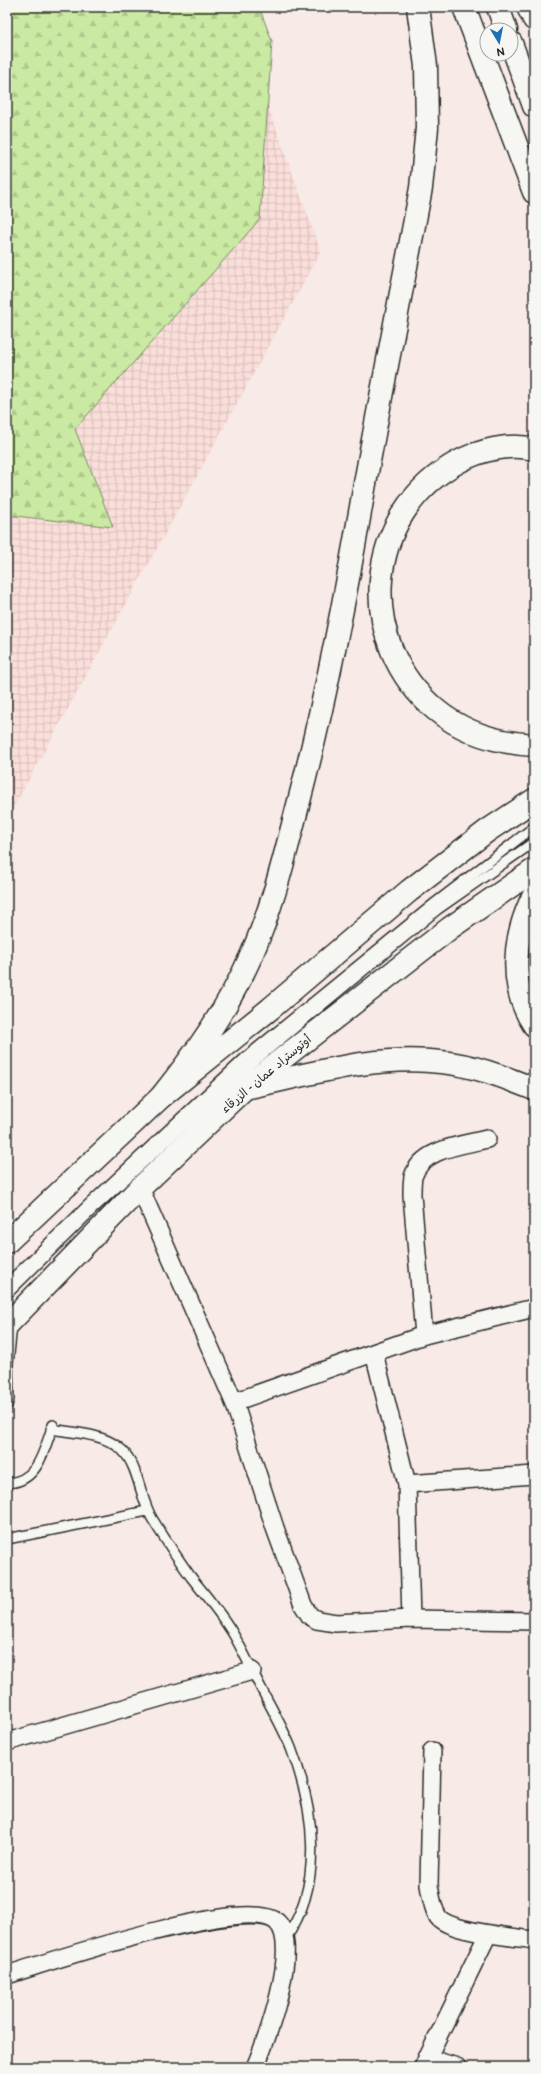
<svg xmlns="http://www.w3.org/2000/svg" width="541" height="2074" viewBox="0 0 541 2074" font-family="'Balsamiq Sans','Playpen Sans Arabic',sans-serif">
<defs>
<pattern id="industrial-grid" width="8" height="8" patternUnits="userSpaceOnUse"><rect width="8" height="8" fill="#fadeda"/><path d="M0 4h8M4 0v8" fill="none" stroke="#d6bfbb"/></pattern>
<pattern id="forest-firs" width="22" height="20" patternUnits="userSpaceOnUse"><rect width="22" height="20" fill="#cae9a2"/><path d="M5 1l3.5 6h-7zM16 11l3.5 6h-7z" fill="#aec88c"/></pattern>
</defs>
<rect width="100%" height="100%" fill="#f8ebe7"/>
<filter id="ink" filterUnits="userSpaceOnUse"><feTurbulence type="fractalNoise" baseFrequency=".025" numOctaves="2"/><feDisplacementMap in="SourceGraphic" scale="8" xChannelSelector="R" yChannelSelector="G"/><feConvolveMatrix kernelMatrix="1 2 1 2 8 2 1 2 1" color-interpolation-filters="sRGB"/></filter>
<g filter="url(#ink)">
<!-- industrial -->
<polygon fill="url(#industrial-grid)" points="7,7 232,7 321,252 7,819"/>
<!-- forest -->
<polygon fill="url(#forest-firs)" stroke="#7a8a66" points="7,7 259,7 272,41 260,219 75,429 113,527 7,515"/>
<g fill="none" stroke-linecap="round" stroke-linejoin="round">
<defs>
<g id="lane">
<polyline points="7,1284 88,1205 246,1057 435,903 534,827"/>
<polyline points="7,1294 93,1209 252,1063 438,909 534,842"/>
<polyline points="7,1405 9,1399 8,1364 12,1325"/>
<path d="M51,1429C74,1433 104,1433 122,1450C139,1466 140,1500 153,1520C165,1539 178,1559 191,1577C205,1595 220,1612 232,1632C243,1650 252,1671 262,1690C272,1709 283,1728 291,1748C314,1808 325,1884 285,1939"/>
<path d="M7,1483C39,1482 44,1449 53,1425"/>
<polyline points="7,1539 147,1511"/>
</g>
<g id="street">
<polyline points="140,1188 234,1402 275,1528 303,1605 310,1616 317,1620 336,1623 411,1619 534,1621"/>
<path d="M424,1335L412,1195C412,1189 412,1182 413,1177C421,1148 464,1145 487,1139"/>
<polyline points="374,1353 407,1484 411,1619"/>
<polyline points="234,1402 424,1335 534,1308"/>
<polyline points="407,1484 534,1475"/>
<polyline points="7,1742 252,1671"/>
<path d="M432,1751L429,1885C431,1896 432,1907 438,1917C449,1932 515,1937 534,1940"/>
<path d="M7,1975C48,1962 247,1895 277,1922C301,1945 267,2040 255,2067"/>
<polyline points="427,2058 457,2067"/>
<polyline points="423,2067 488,1934"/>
</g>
<g id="highway">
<polyline points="464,7 534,192"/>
<polyline points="498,7 506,30"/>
<polyline points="528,7 534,19"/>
<polyline points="511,43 534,106"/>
<path d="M534,449C509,443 480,450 458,462C364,513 354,642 436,710C464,733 498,743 534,745"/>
<path d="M534,895C513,936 508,986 534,1025"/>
<path d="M249,1087C311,1074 377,1054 441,1062C473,1065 504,1077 534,1089"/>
<path d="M161,1097C196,1053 228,1008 251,956C272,909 284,859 297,809C324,706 345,600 363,495C381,392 402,290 421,188L427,128L426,66L418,7"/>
<polyline points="7,1242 161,1097 270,1009 409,891 487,831 534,800"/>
<polyline points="7,1325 140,1188 246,1087 450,928 534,870"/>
</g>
</defs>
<!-- lane casing -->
<use href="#lane" stroke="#2b2b2b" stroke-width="12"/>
<!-- street casing -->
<use href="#street" stroke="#2b2b2b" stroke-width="20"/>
<!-- highway casing -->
<use href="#highway" stroke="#2b2b2b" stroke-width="25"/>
<!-- lane -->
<use href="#lane" stroke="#f6f6f2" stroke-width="9"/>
<!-- street -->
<use href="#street" stroke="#f6f6f2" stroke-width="17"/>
<!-- highway -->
<use href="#highway" stroke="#f6f6f2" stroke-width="22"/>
</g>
</g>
<g text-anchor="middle" stroke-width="3.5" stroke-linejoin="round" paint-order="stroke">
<!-- street labels -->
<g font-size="12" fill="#2b2b2b" stroke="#f6f6f2">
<text transform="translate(266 1074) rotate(-40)" y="4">أوتوستراد عمان - الزرقاء</text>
</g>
</g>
<!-- margin -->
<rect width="541" height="2074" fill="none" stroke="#f6f6f2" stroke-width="24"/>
<rect x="12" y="12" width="517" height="2050" fill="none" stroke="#2b2b2b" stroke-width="1.5" filter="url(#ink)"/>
<!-- north arrow -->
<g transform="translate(499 42) rotate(170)"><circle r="19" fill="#f6f6f2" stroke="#a5a5a2"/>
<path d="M0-3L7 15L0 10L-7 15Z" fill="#1f6fb2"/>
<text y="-6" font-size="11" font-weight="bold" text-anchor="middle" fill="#2b2b2b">N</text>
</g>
</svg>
